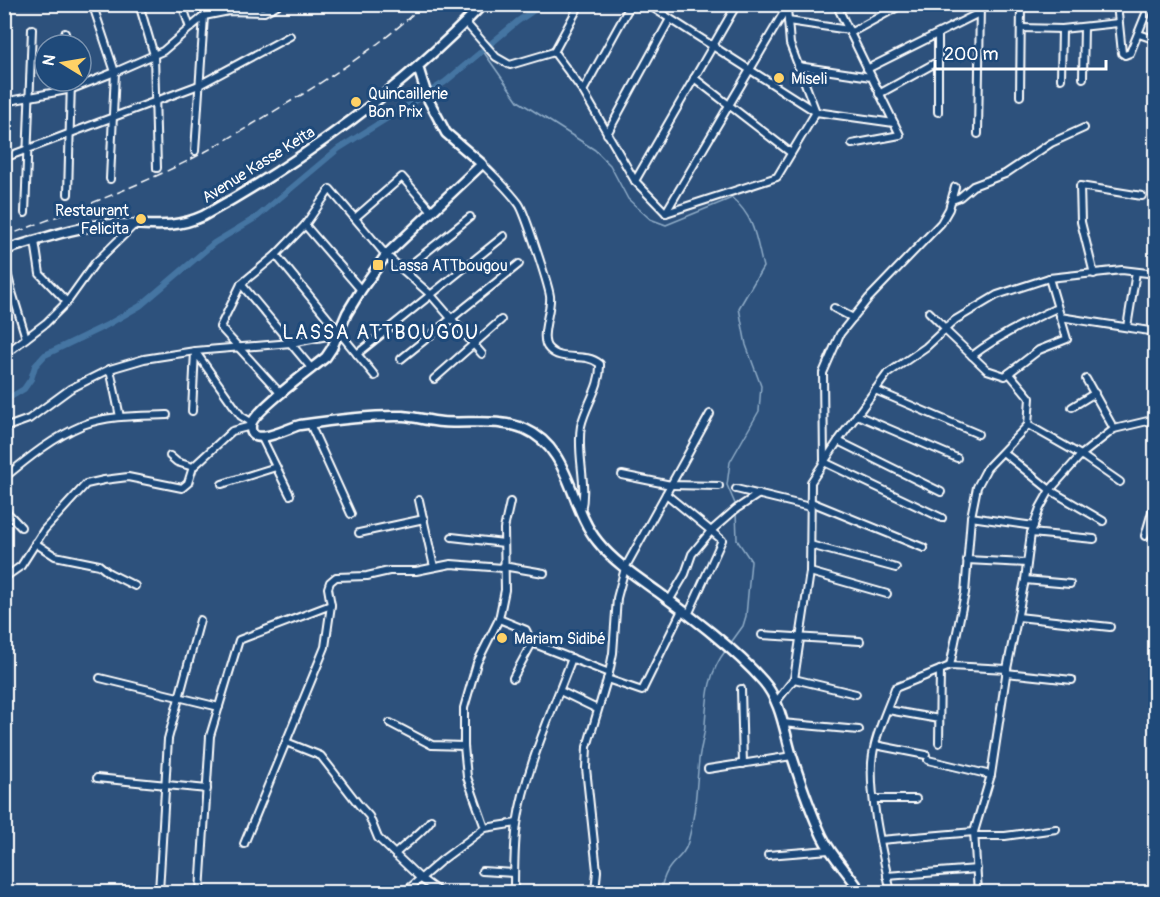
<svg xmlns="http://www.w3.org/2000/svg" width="1160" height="897" viewBox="0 0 1160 897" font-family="Pangolin,sans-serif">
<rect width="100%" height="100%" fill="#2d517c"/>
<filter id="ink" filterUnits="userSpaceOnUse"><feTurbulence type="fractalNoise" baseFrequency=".0167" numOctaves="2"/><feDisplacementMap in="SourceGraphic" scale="12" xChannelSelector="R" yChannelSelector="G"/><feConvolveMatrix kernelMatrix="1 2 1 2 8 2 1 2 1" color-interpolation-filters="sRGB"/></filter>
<g filter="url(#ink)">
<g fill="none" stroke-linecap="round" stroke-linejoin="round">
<!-- stream -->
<g stroke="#8facc7" stroke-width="1.5">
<path d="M483,51L518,101L595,150L610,165L628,199L650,219L666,225L732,198C755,217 756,239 763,267L739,308L746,345L761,386L759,411L730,462L727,485L736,506"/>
<polyline points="730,644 743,626 746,616 751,561 737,540 736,511"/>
<path d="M660,892C662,884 664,874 670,867C677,858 685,854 688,842C696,814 696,788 699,760C700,748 705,736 705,724C707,697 708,673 726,650"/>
</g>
<!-- canal -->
<polyline stroke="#4575a2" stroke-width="6" points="4,401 24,389 31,379 35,366 45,355 107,325 140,306 214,243 257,217 338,149 445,82 518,21 543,4"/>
<defs>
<g id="street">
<polyline points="139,4 154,55 157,168"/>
<polyline points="182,4 190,28"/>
<polyline points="647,4 816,112 777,177 666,213"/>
<polyline points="836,4 900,135 852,144"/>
<polyline points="1117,4 1122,53 1125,55 1130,53 1150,4"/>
<polyline points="93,6 115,72 110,179"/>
<polyline points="787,8 790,44 816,112 894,123"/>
<polyline points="788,21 849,30"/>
<polyline points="466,23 496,57 510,65 554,52 580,4"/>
<polyline points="1021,28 1062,29 1118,23"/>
<polyline points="65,33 67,45"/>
<polyline points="850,33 903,4"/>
<polyline points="1139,34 1156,40"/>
<polyline points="554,52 583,91 635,181 666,213"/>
<polyline points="798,66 871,77"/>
<polyline points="867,69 979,13"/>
<polyline points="694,78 791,153"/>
<polyline points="1083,78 1084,27"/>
<polyline points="1061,79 1062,29"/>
<polyline points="583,91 631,4"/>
<polyline points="879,94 937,62"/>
<polyline points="1020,96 1021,4"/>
<polyline points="4,102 72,89 115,72 163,51 204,16 229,11 264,12 279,4"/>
<polyline points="938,112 938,34"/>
<polyline points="607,134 670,19"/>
<polyline points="978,134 980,4"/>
<polyline points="195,151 204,16"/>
<polyline points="4,158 199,85 290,36"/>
<path d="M482,164C495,177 509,190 519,204C525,212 548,284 550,296C552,310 538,339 549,349C562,363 584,351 600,364C601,387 586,404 581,426C576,454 588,484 581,511"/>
<polyline points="635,181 737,4"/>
<polyline points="68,194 71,81"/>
<polyline points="952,200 960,197 973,186 1005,174 1051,143 1084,128"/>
<polyline points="666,212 787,7"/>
<polyline points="25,213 32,29"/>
<polyline points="355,218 402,177 431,210"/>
<polyline points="305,225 361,290"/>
<polyline points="35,241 40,274 67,302"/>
<polyline points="276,255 375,376"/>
<polyline points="4,261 12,292 26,338"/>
<polyline points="404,270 470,217"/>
<polyline points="1094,274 1081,222 1080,186 1142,196"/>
<polyline points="241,284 312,369"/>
<polyline points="834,308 853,318"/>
<polyline points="929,312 946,329"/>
<polyline points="1060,317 1156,332"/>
<polyline points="1127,327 1136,272"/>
<polyline points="945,330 987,370 1005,376 1039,350 1067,339 1049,278"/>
<polyline points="357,354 504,236"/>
<polyline points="4,355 46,323 67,302 95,263 134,225"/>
<path d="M972,356C997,336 1028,321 1057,308"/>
<polyline points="401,359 519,264"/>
<polyline points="110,369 120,417"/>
<polyline points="434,379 501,320"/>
<polyline points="1086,379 1114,429"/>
<polyline points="875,390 978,434"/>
<polyline points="281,394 220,327 241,284 276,255 305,225 330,189 386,255 431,295 482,354"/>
<polyline points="1072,407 1095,393"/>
<polyline points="192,411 195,351 241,416 251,422"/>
<polyline points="857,415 957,458"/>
<polyline points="310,424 351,514"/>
<polyline points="1028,425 1081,455 1120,482"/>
<polyline points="4,428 29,419 70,389 110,369 144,359 195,351 291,343 338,334"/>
<polyline points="262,438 290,495"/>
<polyline points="838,441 941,492"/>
<polyline points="1004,453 1050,490 1103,521"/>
<polyline points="170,456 177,462 193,467 232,431 251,426"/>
<polyline points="622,475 671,485 719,486"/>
<path d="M4,478C28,458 54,437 83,425C108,415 140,416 167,415"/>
<polyline points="222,484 276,467"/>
<polyline points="736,489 810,507"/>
<polyline points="666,494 722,540 688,615"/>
<polyline points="419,500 434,567"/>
<polyline points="811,502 924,548"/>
<polyline points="4,509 21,527"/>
<polyline points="971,517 1034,526"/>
<polyline points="942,518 824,462 823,373 840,334 868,299 941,223 949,209 955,187"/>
<polyline points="359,533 424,519"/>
<polyline points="1031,533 1094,539"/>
<polyline points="1145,536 1156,498"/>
<polyline points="452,537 504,543"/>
<polyline points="35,543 55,556 99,565 109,573 135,586"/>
<polyline points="810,545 896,568"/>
<polyline points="967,560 1027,563"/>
<polyline points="503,566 544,573"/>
<polyline points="810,572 887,594"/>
<polyline points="4,578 21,566 44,530 86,484 104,480 128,477 182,488 188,483 193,467"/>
<polyline points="1025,580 1070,584"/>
<polyline points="669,601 685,574 692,554 711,531 736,509 759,494"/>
<polyline points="1018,617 1110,627"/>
<polyline points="499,619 526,630 532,643 609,673"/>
<polyline points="762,635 860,641"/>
<polyline points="950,666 965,593 971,517 977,487 987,468 1028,425 1030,398 1009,373"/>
<polyline points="1006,673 1072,680"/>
<polyline points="100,678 219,707"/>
<polyline points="513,678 532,643"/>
<polyline points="607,679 642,691 682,610"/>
<polyline points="794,679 856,694"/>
<polyline points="741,689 743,764"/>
<polyline points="560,691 597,709"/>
<polyline points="776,702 794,679 810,572 811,482 838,441 887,374 926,347 955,320 997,295 1049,278 1122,270 1156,274"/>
<polyline points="888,710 939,719"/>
<polyline points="390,723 432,745 464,746"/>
<polyline points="782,723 859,730"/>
<polyline points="286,742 321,756 359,805 369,816 378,838 420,878 439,892"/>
<polyline points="939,743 940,670"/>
<polyline points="875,745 926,755"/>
<polyline points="928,760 991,775"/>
<polyline points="708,769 792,756"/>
<polyline points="97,778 207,789"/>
<polyline points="874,799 916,799"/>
<polyline points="485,828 467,777 464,746 464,708 477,663 499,619 505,590 504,529 510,502"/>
<polyline points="975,836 1005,836 1056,829"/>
<polyline points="880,840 974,832"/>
<polyline points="244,844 325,647 331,605 328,588 330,582 336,577 367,576 389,571 416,571 451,564 503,568"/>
<path d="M395,854C407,842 421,834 431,820"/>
<polyline points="768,855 829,850"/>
<polyline points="482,871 514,873"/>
<polyline points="887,876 977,869"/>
<polyline points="159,892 168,739 200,620"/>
<polyline points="200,892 210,736 239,640 331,605"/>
<polyline points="405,892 442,860 485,828 517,823"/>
<path d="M514,892C514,870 514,846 517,824C525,770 553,709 572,658"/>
<polyline points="595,892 597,871 586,768 587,747 609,673 613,653 617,598 625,568 710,414"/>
<path d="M891,892C883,856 867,790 873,754C876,732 888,709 895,688L950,666L1007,669"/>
<polyline points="978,892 974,832 991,775 1007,669 1025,580 1031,533 1040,508 1050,490 1081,455 1114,429 1156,419"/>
<polyline points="1045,892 1053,891"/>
</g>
<g id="secondary">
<path d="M418,67L428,99L446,133L482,164L386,255L361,290L347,313L332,348L326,357C313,368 251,413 251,426C249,450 290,427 300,425C333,420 370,415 403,416C416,417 429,421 442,422C470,424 498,418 525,429C571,449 569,507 598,542C614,562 637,577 658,592C692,617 735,649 763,681C780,700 784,729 791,753C800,781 810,810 822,836C832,857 849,873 861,892"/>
<path d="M4,250C39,240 76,226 112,224C147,223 170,231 203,216C303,161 404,87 483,4"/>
</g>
</defs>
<!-- street casing -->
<use href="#street" stroke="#fff" stroke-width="10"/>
<!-- secondary casing -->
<use href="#secondary" stroke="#fff" stroke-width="13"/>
<!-- street -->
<use href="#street" stroke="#1f4a7a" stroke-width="6"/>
<!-- secondary -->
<use href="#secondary" stroke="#1f4a7a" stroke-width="8"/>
<!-- rail -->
<path stroke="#fff" stroke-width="1.5" stroke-dasharray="9 4.5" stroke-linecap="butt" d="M4,237C70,211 139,187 201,154C236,135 269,114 303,94C345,67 387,41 423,4"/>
</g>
</g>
<!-- markers -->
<g fill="#ffd166" stroke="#1f4a7a" stroke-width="2">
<circle cx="779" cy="78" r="6"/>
<circle cx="356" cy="102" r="6"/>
<circle cx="141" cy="219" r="6"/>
<rect x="372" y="259" width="12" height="12" rx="3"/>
<circle cx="502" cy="638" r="6"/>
</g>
<g text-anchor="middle" stroke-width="6" stroke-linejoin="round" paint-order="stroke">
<!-- poi labels -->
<g font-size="16" fill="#fff" stroke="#1f4a7a" text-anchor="start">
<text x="791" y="84">Miseli</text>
<text x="368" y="99">Quincaillerie<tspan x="368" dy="18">Bon Prix</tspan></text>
<text x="129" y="216" text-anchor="end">Restaurant<tspan x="129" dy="18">Felicita</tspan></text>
<text x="390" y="271">Lassa ATTbougou</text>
<text x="514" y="644">Mariam Sidibé</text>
</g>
<!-- street labels -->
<g font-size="16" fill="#fff" stroke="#1f4a7a">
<text transform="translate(258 164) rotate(-32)" y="6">Avenue Kasse Keita</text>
</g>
<!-- quarter labels -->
<g font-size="20" letter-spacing="1.5" fill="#fff" stroke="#1f4a7a">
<text x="381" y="339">LASSA ATTBOUGOU</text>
</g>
</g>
<!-- margin -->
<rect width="1160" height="897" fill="none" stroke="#1f4a7a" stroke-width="24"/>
<rect x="12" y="12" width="1136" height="873" fill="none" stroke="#fff" stroke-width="2" filter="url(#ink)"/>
<!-- north arrow -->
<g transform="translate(63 63) rotate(281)"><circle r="28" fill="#1f4a7a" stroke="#7992af" stroke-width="1.5"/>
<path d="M0-4.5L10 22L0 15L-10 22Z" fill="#ffd166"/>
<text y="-9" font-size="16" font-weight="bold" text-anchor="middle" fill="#ffffff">N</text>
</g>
<!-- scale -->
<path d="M935 60v9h171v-9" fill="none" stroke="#ffffff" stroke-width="3"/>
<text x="944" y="60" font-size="18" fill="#ffffff" stroke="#1f4a7a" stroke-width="4.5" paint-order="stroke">200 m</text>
</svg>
